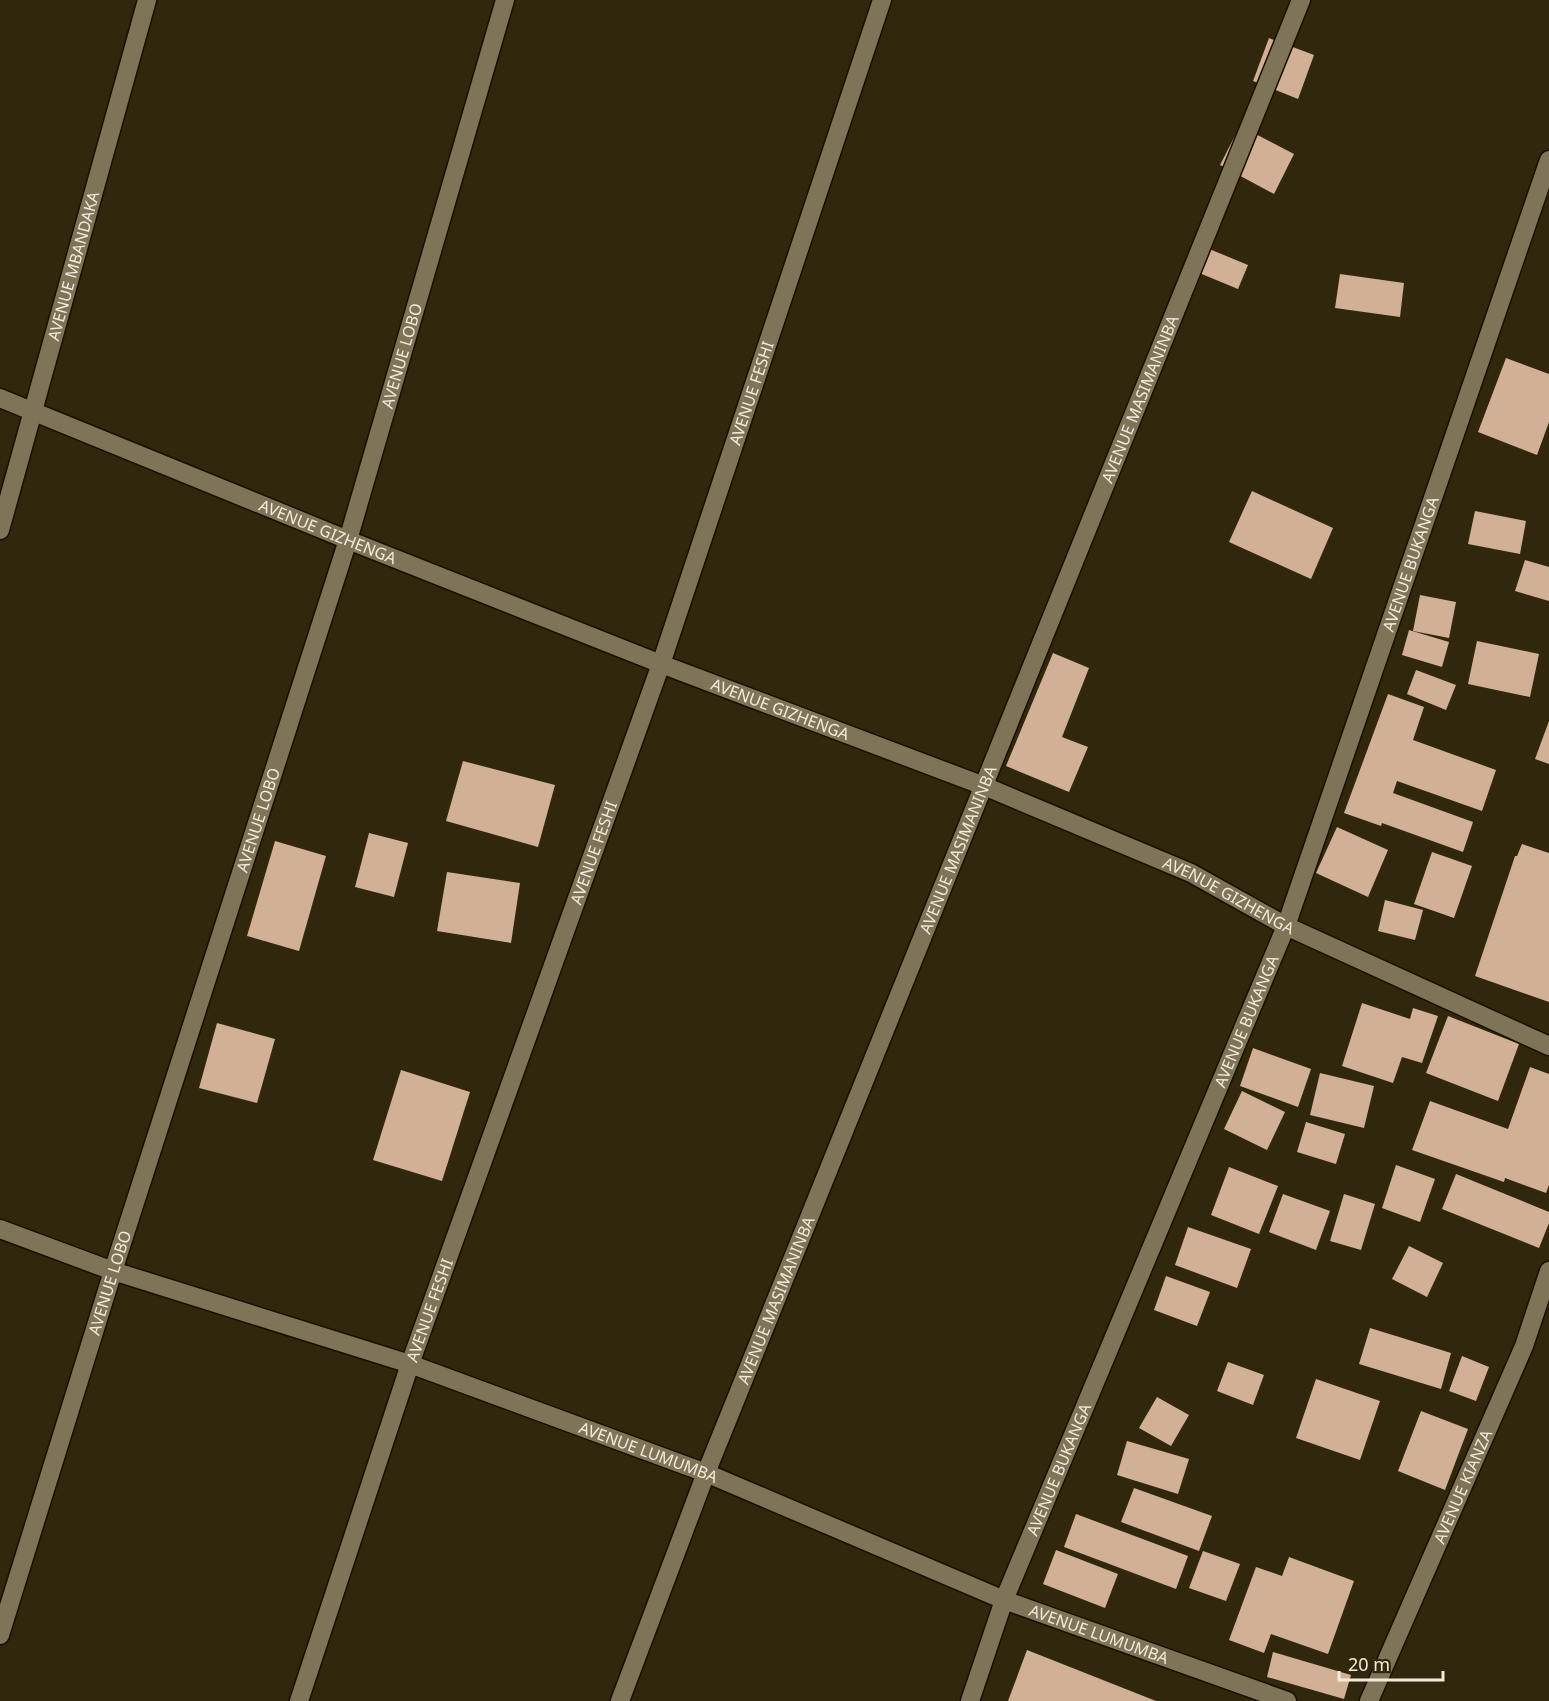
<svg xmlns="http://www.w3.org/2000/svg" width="1549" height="1701" viewBox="0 0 1549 1701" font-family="'Noto Sans',sans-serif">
<rect width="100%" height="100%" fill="#31270d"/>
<!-- building -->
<g fill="#d1b096">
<polygon points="1269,38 1314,55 1298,99 1253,81"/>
<polygon points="1240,126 1294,154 1274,194 1220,165"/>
<polygon points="1202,246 1248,265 1238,289 1192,270"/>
<polygon points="1340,274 1404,283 1400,317 1335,308"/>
<polygon points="1506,358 1549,374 1549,422 1537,455 1478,432"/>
<polygon points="1252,491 1333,528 1311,579 1229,542"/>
<polygon points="1475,511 1526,521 1520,554 1468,544"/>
<polygon points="1525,560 1549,567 1549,601 1515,591"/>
<polygon points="1420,595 1456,602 1449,638 1413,631"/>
<polygon points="1409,630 1449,642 1442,667 1402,655"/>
<polygon points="1477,641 1539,654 1530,697 1468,684"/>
<polygon points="1053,653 1089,668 1062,737 1088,747 1069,792 1006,766"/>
<polygon points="1416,670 1456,685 1446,710 1407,694"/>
<polygon points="1388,694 1424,707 1413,740 1496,770 1482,811 1397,781 1393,793 1473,822 1463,852 1382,823 1381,826 1344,813"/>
<polygon points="1549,721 1549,764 1535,759"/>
<polygon points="463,761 555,785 538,847 446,821"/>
<polygon points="1337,827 1388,850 1368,897 1316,873"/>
<polygon points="369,833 408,843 394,897 355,887"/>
<polygon points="275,841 326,856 299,951 247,936"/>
<polygon points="1522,844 1549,853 1549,1002 1475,976 1515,856 1517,856"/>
<polygon points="1432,852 1472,866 1454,918 1414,904"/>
<polygon points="447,872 520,883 511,943 437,931"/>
<polygon points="1385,900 1423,910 1415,940 1378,931"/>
<polygon points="1362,1003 1410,1019 1413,1008 1438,1016 1422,1063 1402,1057 1393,1083 1342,1066"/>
<polygon points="1448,1016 1519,1044 1498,1101 1426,1073"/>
<polygon points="217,1023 275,1039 257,1103 199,1088"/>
<polygon points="1253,1048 1311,1069 1298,1107 1240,1086"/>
<polygon points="1530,1067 1549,1074 1549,1185 1546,1193 1505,1178 1504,1182 1412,1150 1430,1101 1508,1129"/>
<polygon points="401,1070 470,1092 442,1181 373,1160"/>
<polygon points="1320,1073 1374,1086 1364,1128 1310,1115"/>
<polygon points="1242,1091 1285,1112 1267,1150 1224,1129"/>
<polygon points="1306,1122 1345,1134 1336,1164 1297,1152"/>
<polygon points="1396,1165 1435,1179 1420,1222 1382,1208"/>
<polygon points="1229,1167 1278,1186 1259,1234 1211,1215"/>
<polygon points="1456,1174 1549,1212 1549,1223 1539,1248 1442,1209"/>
<polygon points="1283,1194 1330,1211 1316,1250 1269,1232"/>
<polygon points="1344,1194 1375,1204 1361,1250 1330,1241"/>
<polygon points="1188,1227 1251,1249 1237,1288 1175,1265"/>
<polygon points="1409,1246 1443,1263 1427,1297 1392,1279"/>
<polygon points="1166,1276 1210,1292 1197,1326 1154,1310"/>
<polygon points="1370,1328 1451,1353 1441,1389 1359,1364"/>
<polygon points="1462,1356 1489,1367 1476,1401 1449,1391"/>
<polygon points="1228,1362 1264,1375 1253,1405 1217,1391"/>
<polygon points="1316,1379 1380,1401 1360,1460 1296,1438"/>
<polygon points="1157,1397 1189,1415 1171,1446 1139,1428"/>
<polygon points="1421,1411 1468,1429 1445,1490 1398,1471"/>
<polygon points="1127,1441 1189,1459 1178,1494 1117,1475"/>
<polygon points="1134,1488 1212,1516 1199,1551 1121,1522"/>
<polygon points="1076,1514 1188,1556 1176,1589 1064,1547"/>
<polygon points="1056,1550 1118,1574 1105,1608 1043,1584"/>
<polygon points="1203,1551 1240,1564 1226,1601 1189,1588"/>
<polygon points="1289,1557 1354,1581 1328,1654 1271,1634 1264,1653 1229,1640 1256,1567 1282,1576"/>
<polygon points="1027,1650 1156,1701 1008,1701"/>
<polygon points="1273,1652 1351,1675 1344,1699 1267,1677"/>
</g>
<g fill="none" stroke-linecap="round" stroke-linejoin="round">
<defs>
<g id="minor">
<path id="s1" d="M0,398L348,540L661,664L984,786L1191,873L1286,926L1549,1046"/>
<path id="s2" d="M0,530L147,0"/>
<path id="s3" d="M0,1229L113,1271L410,1364L706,1473L1004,1600L1287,1701"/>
<path id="s4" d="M0,1635L113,1271L348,540L505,0"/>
<path id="s5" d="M299,1701L410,1364L661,664L882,0"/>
<path id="s6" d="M620,1701L706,1473L1301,0"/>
<path id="s7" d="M970,1701L1004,1600L1286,926L1549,160"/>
<path id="s8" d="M1369,1701L1524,1346L1549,1271"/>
</g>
</defs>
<!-- minor casing -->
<use href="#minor" stroke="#190f00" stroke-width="21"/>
<!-- minor -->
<use href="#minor" stroke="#807458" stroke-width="18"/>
</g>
<g text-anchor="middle" stroke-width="6" stroke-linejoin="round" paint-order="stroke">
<!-- street labels -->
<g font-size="16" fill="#f2ebdc" stroke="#31270d">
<text dy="6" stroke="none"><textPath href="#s2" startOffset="274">AVENUE MBANDAKA</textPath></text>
<text dy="6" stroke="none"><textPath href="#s4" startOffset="1341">AVENUE LOBO</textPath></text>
<text dy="6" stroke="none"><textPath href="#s5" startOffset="1384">AVENUE FESHI</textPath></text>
<text dy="6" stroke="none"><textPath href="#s6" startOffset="1402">AVENUE MASIMANINBA</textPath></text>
<text dy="6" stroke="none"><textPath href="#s1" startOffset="354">AVENUE GIZHENGA</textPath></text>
<text dy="6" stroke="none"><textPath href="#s7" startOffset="1220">AVENUE BUKANGA</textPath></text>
<text dy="6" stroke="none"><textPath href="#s1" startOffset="840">AVENUE GIZHENGA</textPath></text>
<text dy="6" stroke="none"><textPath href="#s4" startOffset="855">AVENUE LOBO</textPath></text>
<text dy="6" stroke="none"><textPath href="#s6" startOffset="916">AVENUE MASIMANINBA</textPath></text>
<text dy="6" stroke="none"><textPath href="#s5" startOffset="898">AVENUE FESHI</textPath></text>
<text dy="6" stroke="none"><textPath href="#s1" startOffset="1326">AVENUE GIZHENGA</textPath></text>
<text dy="6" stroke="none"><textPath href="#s7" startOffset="734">AVENUE BUKANGA</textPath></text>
<text dy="6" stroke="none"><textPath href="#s4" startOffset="369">AVENUE LOBO</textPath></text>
<text dy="6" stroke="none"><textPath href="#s6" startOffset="430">AVENUE MASIMANINBA</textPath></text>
<text dy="6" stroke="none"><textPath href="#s5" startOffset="412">AVENUE FESHI</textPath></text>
<text dy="6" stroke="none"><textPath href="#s3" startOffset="686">AVENUE LUMUMBA</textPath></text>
<text dy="6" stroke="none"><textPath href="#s7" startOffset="248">AVENUE BUKANGA</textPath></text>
<text dy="6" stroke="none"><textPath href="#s8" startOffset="234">AVENUE KIANZA</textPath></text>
<text dy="6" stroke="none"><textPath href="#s3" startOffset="1172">AVENUE LUMUMBA</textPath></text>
</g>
</g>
<!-- scale -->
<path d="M1339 1671v9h104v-9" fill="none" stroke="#f2ebdc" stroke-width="3"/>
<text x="1348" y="1671" font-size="18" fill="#f2ebdc" stroke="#31270d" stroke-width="4.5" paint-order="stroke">20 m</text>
</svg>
